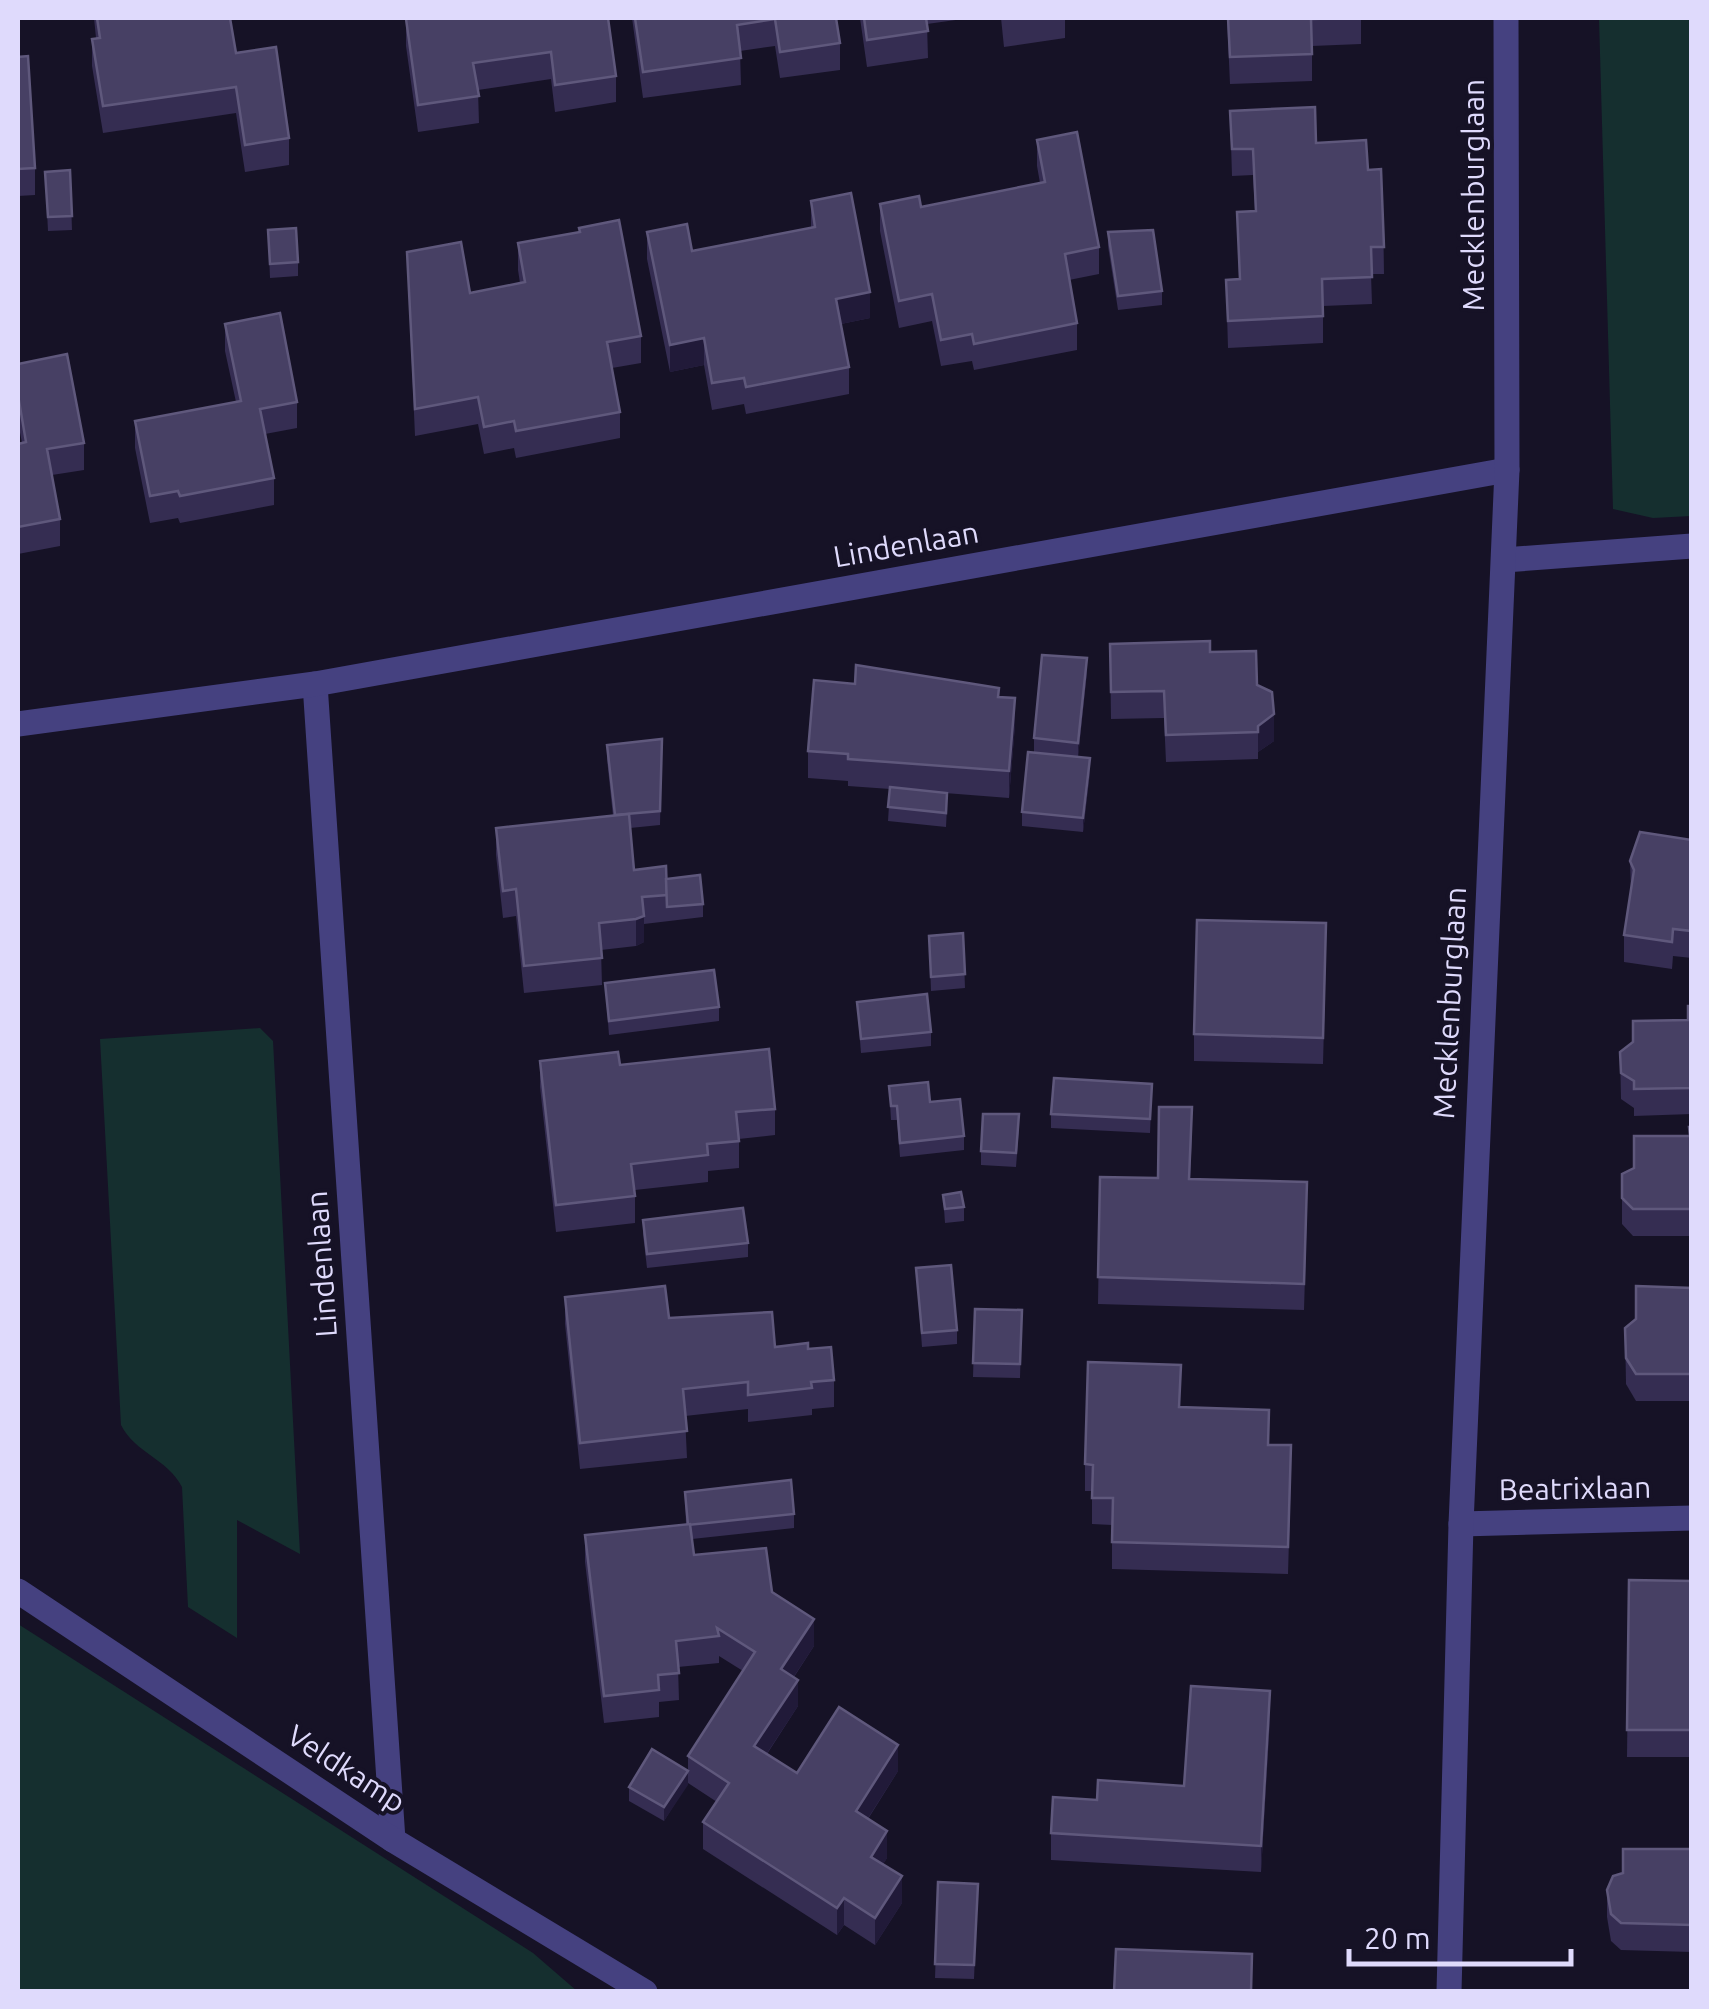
<svg xmlns="http://www.w3.org/2000/svg" width="1709" height="2009" viewBox="0 0 1709 2009" font-family="Ubuntu,sans-serif">
<rect width="100%" height="100%" fill="#161226"/>
<!-- green -->
<g fill="#152f2f">
<polygon points="1599,18 1691,18 1691,516 1653,518 1613,509"/>
<path d="M260,1028L273,1041L300,1554L237,1520V1638L188,1607L182,1487C168,1459 135,1453 121,1425L100,1039Z"/>
<polygon points="18,1624 533,1953 577,1991 18,1991"/>
</g>
<g fill="none" stroke-linecap="round" stroke-linejoin="round">
<!-- minor -->
<g stroke="#454180" stroke-width="25">
<polyline points="1504,560 1692,546"/>
<polyline points="315,684 393,1840"/>
<polyline points="18,724 315,684 1507,470"/>
<polyline points="1461,1524 1692,1518"/>
<polyline points="1449,1992 1461,1524 1507,470 1506,18"/>
</g>
<!-- tertiary -->
<polyline stroke="#454180" stroke-width="25" points="18,1591 393,1840 645,1992"/>
</g>
<!-- wall -->
<g fill="#352d52">
<polygon points="94,18 230,18 236,53 289,138 289,165 245,172 236,113 103,133 92,66 92,39 96,38"/>
<polygon points="608,18 616,76 616,102 555,112 551,79 478,90 479,123 418,132 406,46 406,19"/>
<polygon points="632,18 836,18 840,43 840,70 780,78 775,46 740,51 741,85 643,98"/>
<polygon points="860,18 970,18 927,24 928,58 867,67"/>
<polygon points="1001,18 1065,18 1065,38 1004,47"/>
<polygon points="1227,18 1361,18 1361,44 1312,46 1312,81 1230,84"/>
<polygon points="18,57 35,168 35,195 18,196"/>
<polygon points="1230,111 1316,143 1368,170 1383,207 1384,274 1371,274 1372,304 1323,306 1323,343 1228,348 1226,280 1239,279 1237,212 1255,211 1253,175 1232,176"/>
<polygon points="1037,140 1099,247 1099,274 1069,280 1077,323 1077,350 974,370 972,361 941,366 932,321 899,328 880,231 880,204 921,207 1040,183 1037,166"/>
<polygon points="70,170 72,230 48,231 45,172"/>
<polygon points="811,201 870,318 841,324 849,367 849,394 746,414 744,404 712,410 704,365 670,372 647,259 647,232 692,251 811,228"/>
<polygon points="579,228 641,336 641,363 612,368 620,412 620,438 516,458 514,448 484,454 478,424 415,436 407,252 470,293 520,283 518,270 518,243 579,232"/>
<polygon points="268,230 298,262 298,276 270,278"/>
<polygon points="1108,232 1162,291 1162,305 1118,310 1108,246"/>
<polygon points="225,324 297,402 297,428 265,434 274,478 274,505 180,523 178,518 150,523 135,448 135,421 236,402 225,351"/>
<polygon points="18,364 84,443 84,470 52,475 60,519 60,546 18,554 18,444 22,443 18,422"/>
<polygon points="1110,644 1210,652 1257,685 1274,741 1258,752 1258,759 1166,762 1164,718 1111,719"/>
<polygon points="1087,672 1078,757 1034,752 1034,738"/>
<polygon points="999,697 1015,725 1009,798 932,792 947,807 946,827 888,821 890,789 848,786 848,781 808,778 808,751"/>
<polygon points="662,739 660,825 630,828 634,870 666,879 703,904 703,917 644,924 644,942 636,946 601,950 602,985 524,993 516,916 503,918 496,855 496,828 613,816 607,759 607,745"/>
<polygon points="1090,772 1083,832 1022,826 1022,812"/>
<polygon points="1692,840 1692,958 1673,956 1672,969 1624,962 1624,935 1631,890 1630,861"/>
<polygon points="963,933 965,988 931,991 929,936"/>
<polygon points="1326,950 1323,1064 1194,1061 1194,1034"/>
<polygon points="605,983 719,1007 719,1021 609,1035"/>
<polygon points="857,1002 931,1032 931,1046 861,1053"/>
<polygon points="1692,1006 1692,1114 1634,1116 1634,1108 1621,1099 1620,1052 1688,1020"/>
<polygon points="540,1061 620,1065 775,1109 775,1135 739,1139 739,1168 708,1171 708,1182 635,1190 635,1223 556,1232 540,1087"/>
<polygon points="1152,1084 1150,1133 1051,1128 1051,1114"/>
<polygon points="889,1086 930,1102 964,1136 964,1150 900,1157 897,1120 891,1120"/>
<polygon points="1692,1127 1692,1236 1633,1236 1622,1224 1622,1174 1690,1136"/>
<polygon points="1019,1128 1016,1167 981,1165 981,1151"/>
<polygon points="1192,1134 1190,1179 1307,1209 1304,1310 1098,1304 1100,1177 1158,1178"/>
<polygon points="943,1195 964,1207 964,1221 945,1223"/>
<polygon points="643,1220 748,1243 748,1257 647,1268 643,1234"/>
<polygon points="916,1268 957,1330 957,1344 922,1347"/>
<polygon points="1692,1288 1692,1401 1636,1401 1626,1384 1625,1328"/>
<polygon points="565,1297 669,1318 775,1347 808,1349 834,1380 834,1407 812,1409 812,1415 748,1422 748,1409 685,1416 687,1458 580,1469 565,1324"/>
<polygon points="975,1309 1022,1310 1020,1378 973,1377"/>
<polygon points="1180,1407 1269,1445 1291,1472 1288,1574 1112,1569 1112,1525 1092,1524 1092,1491 1085,1491 1085,1464"/>
<polygon points="685,1492 794,1514 794,1528 692,1539 694,1555 772,1592 814,1646 794,1677 798,1706 767,1754 797,1773 898,1771 868,1819 887,1858 883,1864 902,1903 875,1945 844,1925 837,1935 703,1849 703,1822 717,1802 688,1783 664,1821 629,1801 629,1787 688,1770 688,1756 743,1671 719,1656 719,1663 678,1667 679,1700 659,1702 659,1717 604,1723 585,1562 585,1535 686,1525"/>
<polygon points="1629,1580 1692,1581 1692,1757 1627,1757"/>
<polygon points="1270,1718 1261,1872 1051,1860 1051,1833 1097,1800 1184,1786"/>
<polygon points="1692,1849 1692,1952 1621,1950 1611,1941 1607,1917 1607,1890"/>
<polygon points="938,1882 978,1884 974,1979 935,1978"/>
</g>
<!-- shaded-wall -->
<g fill="#211a39">
<polygon points="870,292 870,318 836,325 836,299"/>
<polygon points="704,338 704,365 670,372 670,345"/>
<polygon points="1087,658 1087,672 1078,757 1078,743"/>
<polygon points="1015,698 1015,725 1009,798 1009,771"/>
<polygon points="1274,714 1274,741 1258,752 1258,759 1258,726"/>
<polygon points="1090,758 1090,772 1083,832 1083,818"/>
<polygon points="644,916 644,942 636,946 636,919"/>
<polygon points="814,1619 814,1646 781,1696 781,1669"/>
<polygon points="798,1680 798,1706 754,1773 754,1746"/>
<polygon points="1270,1691 1270,1718 1261,1872 1261,1846"/>
<polygon points="898,1745 898,1771 856,1837 856,1811"/>
<polygon points="688,1771 688,1785 664,1821 664,1807"/>
<polygon points="887,1831 887,1858 871,1883 871,1857"/>
<polygon points="902,1876 902,1903 875,1945 875,1918"/>
<polygon points="844,1898 844,1925 837,1935 837,1908"/>
</g>
<!-- building -->
<g fill="#474064" stroke="#5f587c" stroke-width="2.5">
<polygon points="97,18 230,18 236,53 276,47 289,138 245,145 236,87 103,106 92,39 100,38"/>
<polygon points="418,18 608,18 616,76 555,85 551,52 473,63 479,96 418,105 406,19"/>
<polygon points="635,18 836,18 840,43 780,52 775,19 737,25 741,58 643,72"/>
<polygon points="864,18 926,18 928,31 867,40"/>
<polygon points="1228,18 1347,18 1311,19 1312,54 1230,57"/>
<polygon points="28,56 35,168 18,169 18,57"/>
<polygon points="1315,107 1316,143 1366,140 1368,170 1381,169 1384,247 1371,247 1372,277 1322,279 1323,316 1228,321 1226,280 1240,279 1237,212 1256,211 1253,149 1232,149 1230,111"/>
<polygon points="1077,132 1099,247 1065,254 1077,323 974,344 972,334 941,340 932,294 899,301 880,204 919,196 921,207 1045,182 1037,140"/>
<polygon points="70,170 72,216 48,217 45,172"/>
<polygon points="851,193 870,292 836,299 849,367 746,387 744,378 712,383 704,338 670,345 647,232 687,224 692,251 815,227 811,201"/>
<polygon points="619,220 641,336 607,342 620,412 516,431 514,421 484,427 478,397 415,409 407,252 461,242 470,293 525,282 518,243 580,232 579,228"/>
<polygon points="296,228 298,262 270,264 268,230"/>
<polygon points="1153,230 1162,291 1118,296 1108,232"/>
<polygon points="280,313 297,402 260,409 274,478 180,496 178,491 150,496 135,421 241,401 225,324"/>
<polygon points="67,354 84,443 47,449 60,519 18,527 18,444 26,442 18,395 18,364"/>
<polygon points="1210,641 1210,652 1256,651 1257,685 1272,692 1274,714 1258,726 1258,732 1166,735 1164,691 1111,692 1110,644"/>
<polygon points="1042,655 1087,658 1078,743 1034,738"/>
<polygon points="856,665 999,688 998,697 1015,698 1009,771 848,759 848,754 808,751 814,680 855,684"/>
<polygon points="662,739 660,811 615,815 607,745"/>
<polygon points="1028,752 1090,758 1083,818 1022,812"/>
<polygon points="890,787 947,793 946,813 888,807"/>
<polygon points="629,814 634,870 666,866 667,895 642,897 644,916 636,919 599,923 602,958 524,966 516,889 503,891 496,828"/>
<polygon points="1640,832 1692,840 1692,931 1673,929 1672,942 1624,935 1634,870 1630,861"/>
<polygon points="700,875 703,904 667,907 666,879"/>
<polygon points="1197,920 1326,923 1323,1038 1194,1034"/>
<polygon points="963,933 965,974 931,977 929,936"/>
<polygon points="714,970 719,1007 609,1021 605,983"/>
<polygon points="927,994 931,1032 861,1039 857,1002"/>
<polygon points="1688,1006 1692,1006 1692,1088 1634,1089 1634,1081 1621,1073 1620,1052 1633,1042 1633,1021 1688,1020"/>
<polygon points="769,1049 775,1109 736,1112 739,1141 707,1144 708,1155 631,1164 635,1196 556,1205 540,1061 618,1052 620,1065"/>
<polygon points="1054,1078 1152,1084 1150,1119 1051,1114"/>
<polygon points="928,1082 930,1102 960,1099 964,1136 900,1143 897,1106 891,1106 889,1086"/>
<polygon points="1159,1107 1192,1107 1189,1179 1307,1182 1304,1284 1098,1277 1100,1177 1158,1178"/>
<polygon points="983,1114 1019,1114 1016,1153 981,1151"/>
<polygon points="1689,1127 1692,1127 1692,1209 1633,1209 1622,1198 1622,1174 1634,1168 1634,1136 1690,1136"/>
<polygon points="961,1192 964,1207 945,1209 943,1195"/>
<polygon points="743,1208 748,1243 647,1254 643,1220"/>
<polygon points="951,1265 957,1330 922,1333 916,1268"/>
<polygon points="665,1286 669,1318 772,1312 775,1347 808,1343 808,1349 831,1347 834,1380 811,1382 812,1388 748,1395 748,1382 683,1389 687,1431 580,1443 565,1297"/>
<polygon points="1636,1286 1692,1288 1692,1374 1636,1374 1626,1358 1625,1328 1636,1319"/>
<polygon points="975,1309 1022,1310 1020,1364 973,1363"/>
<polygon points="1088,1362 1181,1365 1179,1407 1269,1410 1268,1445 1291,1445 1288,1547 1112,1542 1113,1498 1092,1498 1093,1465 1085,1464"/>
<polygon points="791,1480 794,1514 688,1525 685,1492"/>
<polygon points="690,1524 694,1555 766,1548 772,1592 814,1619 781,1669 798,1680 754,1746 797,1773 839,1707 898,1745 856,1811 887,1831 871,1857 902,1876 875,1918 844,1898 837,1908 703,1822 729,1783 688,1756 755,1652 717,1628 719,1636 676,1641 679,1673 658,1675 659,1690 604,1696 585,1535"/>
<polygon points="1629,1580 1692,1581 1692,1730 1627,1730"/>
<polygon points="1191,1686 1270,1691 1261,1846 1051,1833 1053,1797 1097,1800 1098,1780 1184,1786"/>
<polygon points="652,1749 688,1771 664,1807 629,1787"/>
<polygon points="1623,1849 1692,1849 1692,1925 1621,1923 1611,1914 1607,1890 1613,1876 1623,1873"/>
<polygon points="938,1882 978,1884 974,1965 935,1964"/>
<polygon points="1116,1949 1252,1954 1251,1992 1114,1992"/>
</g>
<g text-anchor="middle" stroke-width="8" stroke-linejoin="round" paint-order="stroke">
<!-- street labels -->
<g font-size="30" fill="#dfdafc" stroke="#161226">
<text transform="translate(1474 195) rotate(-90)" y="10">Mecklenburglaan</text>
<text transform="translate(906 545) rotate(-10)" y="10">Lindenlaan</text>
<text transform="translate(1450 1003) rotate(-87)" y="10">Mecklenburglaan</text>
<text transform="translate(322 1264) rotate(-94)" y="10">Lindenlaan</text>
<text transform="translate(1575 1489) rotate(-1)" y="10">Beatrixlaan</text>
<text transform="translate(346 1769) rotate(33)" y="10">Veldkamp</text>
</g>
</g>
<!-- border -->
<rect width="1709" height="2009" fill="none" stroke="#dfdafc" stroke-width="40"/>
<!-- scale -->
<path d="M1349 1949v15h222v-15" fill="none" stroke="#dfdafc" stroke-width="5"/>
<text x="1364" y="1949" font-size="30" fill="#dfdafc" stroke="#161226" stroke-width="8" paint-order="stroke">20 m</text>
</svg>
